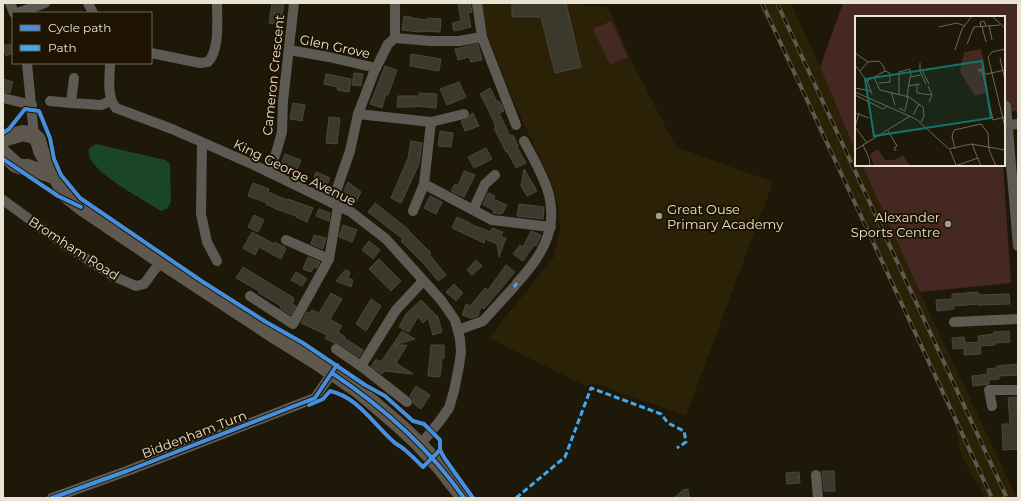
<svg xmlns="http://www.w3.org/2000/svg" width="1021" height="501" viewBox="0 0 1021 501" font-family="Montserrat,sans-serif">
<rect width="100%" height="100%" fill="#1e1809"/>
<!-- built -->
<g fill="#2a2106">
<polygon points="481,3 583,3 584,6 608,7 630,58 676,147 773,182 686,416 591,382 588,387 489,338 554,257 560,228 558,204 551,182 513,100 482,21"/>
<polygon points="758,3 791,3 820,67 856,152 856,165 862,165 920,292 1017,498 985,498 961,455 954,420 815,119"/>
</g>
<!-- green -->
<g fill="#462823">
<polygon points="843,3 1018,3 1018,111 1004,112 1004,17 856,17 856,152 820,67"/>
<polygon points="611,21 628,57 610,65 593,29"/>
<polygon points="862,165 1003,165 1011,283 920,292"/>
</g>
<!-- water -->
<path fill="#1a4527" d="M96,144L165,160L170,164L171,202L167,209L161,211C146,201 90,172 89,154C88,152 89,150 89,148Z"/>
<!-- building -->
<g fill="#3a392c" stroke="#49483c">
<polygon points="272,3 284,3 281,25 269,23"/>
<polygon points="458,3 470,3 472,12 468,13 471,27 454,31 452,23 461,21"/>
<polygon points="512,3 566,3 581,67 555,73 541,17 512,17"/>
<polygon points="404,16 411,17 411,18 427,20 428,18 441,19 440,32 422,31 421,32 402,30"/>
<polygon points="10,44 13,53 6,56 3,46"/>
<polygon points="478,44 482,60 471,62 469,57 458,60 455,49"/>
<polygon points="411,54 441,59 439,71 410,66"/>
<polygon points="385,66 397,70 388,95 386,94 382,108 370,104"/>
<polygon points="354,73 363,74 361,86 352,85"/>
<polygon points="326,74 351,79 349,92 337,90 338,87 324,84"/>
<polygon points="3,79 13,82 10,93 3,92"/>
<polygon points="459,82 466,97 447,105 440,89"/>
<polygon points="490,88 497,102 499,101 502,106 504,111 499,113 510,136 513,135 518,146 517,147 526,163 516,168 507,151 506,152 494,128 496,127 489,111 480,94"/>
<polygon points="419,93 437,94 436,108 415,106 415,107 397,107 398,96 419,96"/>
<polygon points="293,103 305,105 302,121 290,119"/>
<polygon points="473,113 479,126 465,131 461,121 468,119 470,115"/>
<polygon points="329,117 340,118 337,144 326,143"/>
<polygon points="440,131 453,133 451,147 438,146"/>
<polygon points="411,141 422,143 419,164 401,203 391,198 408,158"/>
<polygon points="486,148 492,159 474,168 468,157"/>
<polygon points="285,154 301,160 296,172 280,166"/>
<polygon points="524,169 537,191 527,196 521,186"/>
<polygon points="464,171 475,175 464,197 451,191 455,184 458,186"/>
<polygon points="316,172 330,178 325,189 312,183"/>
<polygon points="348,182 361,192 355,204 341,197"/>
<polygon points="253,183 269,189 268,192 287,200 288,199 313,208 307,222 296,217 296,216 276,209 266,204 267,203 248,196"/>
<polygon points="488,193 495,196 493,199 507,205 502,214 493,213 494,210 483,205"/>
<polygon points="430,196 442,202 436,214 424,208"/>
<polygon points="375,203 408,229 408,230 431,253 429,254 446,275 438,281 424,264 401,241 403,239 368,212"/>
<polygon points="519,204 544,207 543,219 517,216"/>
<polygon points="319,209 330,213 329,221 316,216"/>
<polygon points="254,215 264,220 258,232 248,227"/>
<polygon points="457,217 470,223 470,224 491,232 492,228 503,232 501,237 506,238 499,257 497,244 485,239 484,243 452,228"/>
<polygon points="343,225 357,230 352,242 339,237"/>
<polygon points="531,231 541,235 536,246 534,245 523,261 513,254 520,245 523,247"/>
<polygon points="252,232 274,244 275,242 286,248 281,259 259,247 255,255 243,248"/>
<polygon points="314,235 326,238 323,249 311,244"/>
<polygon points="369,241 380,250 373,259 362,250"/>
<polygon points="308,257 320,262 317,268 314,267 311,272 303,269"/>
<polygon points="379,259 401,281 391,291 369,269"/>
<polygon points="476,260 482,266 472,275 467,270"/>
<polygon points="506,265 515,272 484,309 481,307 478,316 471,318 462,315 466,304 470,306 485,288 488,290"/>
<polygon points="243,267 294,298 292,304 296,306 291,315 280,308 281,306 259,293 259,291 236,278"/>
<polygon points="345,270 350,272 348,278 353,280 351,287 336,281"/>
<polygon points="296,272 307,279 302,286 291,280"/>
<polygon points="454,284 463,293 456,301 446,292"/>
<polygon points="978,292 979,295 1009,294 1010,304 978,305 978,304 954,306 954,309 937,311 936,300 952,299 952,294"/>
<polygon points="331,293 342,299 330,319 342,326 338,332 345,337 344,338 363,350 359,357 340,344 334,343 325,338 327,335 301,323 307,312 310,313 312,310 319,313"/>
<polygon points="371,299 381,306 366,331 356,324"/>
<polygon points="421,300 438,317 442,332 433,335 428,318 423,323 418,317 409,332 399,327 406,314"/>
<polygon points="402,331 415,339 394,345 407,345 396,363 413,374 384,371 382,374 371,366 376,359 381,362"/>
<polygon points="1009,331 1010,342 995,343 995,345 980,346 981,354 964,355 964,348 953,349 952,338 964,337 965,343 979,342 978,336 994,334 993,332"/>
<polygon points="431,345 444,345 444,358 442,358 440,377 428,376"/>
<polygon points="1017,364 1018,375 999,376 999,379 989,380 989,384 973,386 972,376 988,374 987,369 997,368 997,366"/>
<polygon points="416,386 430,395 421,409 413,403 413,399 410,396"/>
<polygon points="1017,397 1018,449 1003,450 1002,424 1010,424 1008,398"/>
<polygon points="822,471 834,471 835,491 824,491"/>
<polygon points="799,472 800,483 787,484 786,473"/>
<polygon points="688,489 689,498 674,498 683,490"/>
</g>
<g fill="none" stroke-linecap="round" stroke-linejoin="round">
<!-- street -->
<g stroke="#5d5953" stroke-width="10">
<polyline points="10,3 14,13"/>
<polyline points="88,3 93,13"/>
<polyline points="395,3 395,38"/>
<polyline points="477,3 482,37 516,125"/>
<polyline points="17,13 45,3"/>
<polyline points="289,50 329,57 376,68"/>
<path d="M151,53L200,63L208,62C220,50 217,19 217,3"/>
<polyline points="27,63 34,136"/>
<path d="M110,63C110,77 106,96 116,108L172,129L254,165L351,212L386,239L441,300L455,320L460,339L461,352L459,366L454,391L449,408L439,422L420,445"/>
<polyline points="74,78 71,103 101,105 111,101"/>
<polyline points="3,98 32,105"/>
<polyline points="50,101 71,103"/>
<polyline points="1006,106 1018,246"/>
<polyline points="358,114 431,122 464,114"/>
<polyline points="431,122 424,184 492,220 551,227"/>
<polyline points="1008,125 1018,124"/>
<polyline points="202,143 201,214 207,242 217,261"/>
<polyline points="268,172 276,153 282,132 283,101 294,3"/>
<polyline points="3,200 58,240 113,276 136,286 144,284 161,261"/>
<polyline points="332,203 350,151 358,114 374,72 388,44 395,38 430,41 459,41 482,37"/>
<polyline points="473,210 485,184 495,175"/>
<polyline points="413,211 424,184"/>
<polyline points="286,240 329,259"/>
<path d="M517,283C540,258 558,231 549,195C544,176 533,158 524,141"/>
<polyline points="250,296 293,324 329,259 338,206"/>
<polyline points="954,322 1018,319"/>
<polyline points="458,330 483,321 514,287"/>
<polyline points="336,349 361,366 407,402"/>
<polyline points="361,366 396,310 423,281"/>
<polyline points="992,406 989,390 1018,390"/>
<polyline points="816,475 818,498"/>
<polyline points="52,498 127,471 315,398 332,373"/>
</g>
<!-- primary -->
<g stroke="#5e584f" stroke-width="16">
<polyline points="3,139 23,133 34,136 38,140 41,151 66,195 81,207 161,261 275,336 315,361 359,391 400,426 420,445 440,467 464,498"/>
<polyline points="3,153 16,165 22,167 28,167 56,177"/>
</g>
<defs>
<g id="rail">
<polyline points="762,3 992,498"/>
<polyline points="777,3 1007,498"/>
</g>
</defs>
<!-- rail casing -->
<use href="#rail" stroke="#5f5952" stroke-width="4"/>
<!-- rail -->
<use href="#rail" stroke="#1d1300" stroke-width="2.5" stroke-dasharray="8" stroke-linecap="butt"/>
<!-- quiet -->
<g stroke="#3fa9f5" stroke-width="3" stroke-dasharray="6 3" stroke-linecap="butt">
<polyline points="514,287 517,283"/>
<polyline points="516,498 565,457 591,388 661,414 668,423 684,431 686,442 677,448"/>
</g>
<defs>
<g id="cycleway">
<polyline points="3,133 9,129 25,109 39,111 50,138 54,159 61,175 80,198 203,282 266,322 303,343 365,385 385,396 413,421 424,424 440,440 440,450 445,459 473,498"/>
<polyline points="3,159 58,196 81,207"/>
<path d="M332,373C383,407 429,448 464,498"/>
<path d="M309,405L323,399L330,391C358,397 374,425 395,443C398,445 402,447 405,450C411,455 417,461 423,467L440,450"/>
<polyline points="52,498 127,471 315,398 337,365"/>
</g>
</defs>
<!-- cycleway casing -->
<use href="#cycleway" stroke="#1d1300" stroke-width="6"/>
<!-- cycleway -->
<use href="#cycleway" stroke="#468fdf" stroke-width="4"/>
</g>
<!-- markers -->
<g fill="#a29c8c" stroke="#1d1300" stroke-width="1.5">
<circle cx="659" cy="216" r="4"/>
<circle cx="948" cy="224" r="4"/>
</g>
<g text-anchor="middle" stroke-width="4" stroke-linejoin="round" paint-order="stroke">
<!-- street labels -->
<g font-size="13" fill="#e9e3d2" stroke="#1d1300">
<text transform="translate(335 46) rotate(12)" y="5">Glen Grove</text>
<text transform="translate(273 75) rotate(-84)" y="5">Cameron Crescent</text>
<text transform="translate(295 172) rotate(26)" y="5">King George Avenue</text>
<text transform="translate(74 248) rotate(33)" y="5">Bromham Road</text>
<text transform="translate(194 434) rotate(-21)" y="5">Biddenham Turn</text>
</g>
<!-- poi labels -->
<g font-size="13" fill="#e9e3d2" stroke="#1d1300" text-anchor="start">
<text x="667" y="214">Great Ouse<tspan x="667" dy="15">Primary Academy</tspan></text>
<text x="940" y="222" text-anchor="end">Alexander<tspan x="940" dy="15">Sports Centre</tspan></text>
</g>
</g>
<!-- overview -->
<g transform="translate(855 16)">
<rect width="150" height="150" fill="#1e1809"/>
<path d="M126,33L131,57L126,58L131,77L120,80L105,56L109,36ZM23,133L30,144H39L48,139L55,150H19L15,138Z" fill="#462823"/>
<path fill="none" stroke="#6f6959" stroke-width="1" d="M137,0L150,12M134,9L137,24M84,11L102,7L110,10M126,11L125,6L129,5L131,10M127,11L131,26M112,28L119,11L145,9M150,33L137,36L133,41L150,111M100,34L107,13L117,0M0,37L13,46L24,45L29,51L30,55L12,65M145,42L150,64M65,47V55L71,68M0,49L12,65L17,78M67,54L74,68M5,55L13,46M127,56V53L123,54L127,56L138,104L150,101M127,59L150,54M19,61L25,74L54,81L68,91L69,100L66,106M24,67L35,66V57L30,55M62,69V77L77,79M53,70L65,68M73,70L77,79L74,86M0,72L16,75M0,76L61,103L94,133L116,128L150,134M36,76L40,89M44,78V56L55,53L56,60M0,79L28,93L33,90M52,80L55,61L66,59M44,92L50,95L53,81M0,97L14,102M58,99L64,88M0,111L12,127M0,111L4,97M33,115L42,130L39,132L41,135M117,128L126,150M8,129L14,142L15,150M100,133L97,120L99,114L126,108L133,117L134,134L141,150M0,134L55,100M95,134L101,149M100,150L123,142"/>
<path fill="#0f766e" fill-opacity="0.15" stroke="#0f766e" stroke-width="2" d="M127,45L136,102L19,120L10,63Z"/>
<rect width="150" height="150" fill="none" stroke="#e9e3d2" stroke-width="2"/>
</g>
<!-- border -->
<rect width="1021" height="501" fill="none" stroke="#e9e3d2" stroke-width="8"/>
<!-- legend -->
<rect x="12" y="12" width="140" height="52" fill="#1d1300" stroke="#6f6654"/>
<rect x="20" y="25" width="20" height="6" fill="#468fdf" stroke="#6f6654"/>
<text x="48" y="32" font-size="12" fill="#e9e3d2">Cycle path</text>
<rect x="20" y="45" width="20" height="6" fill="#3fa9f5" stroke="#6f6654"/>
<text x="48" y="52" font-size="12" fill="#e9e3d2">Path</text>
</svg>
